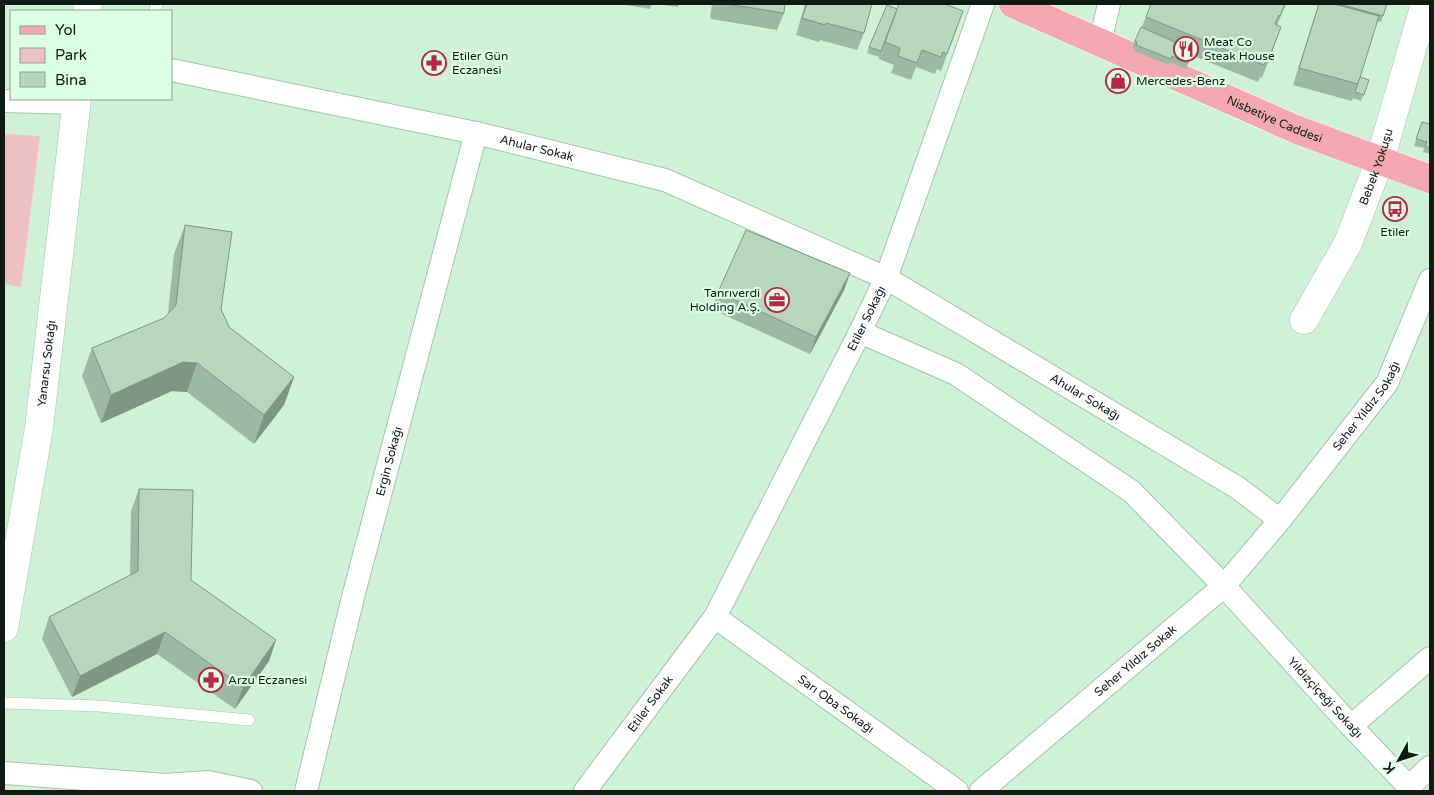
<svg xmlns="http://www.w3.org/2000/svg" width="1434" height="795" viewBox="0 0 1434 795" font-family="'Varela Round',sans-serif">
<rect width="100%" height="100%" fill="#cff1d6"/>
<!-- green -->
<polygon fill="#edc1c4" points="4,134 40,136 21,287 4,284"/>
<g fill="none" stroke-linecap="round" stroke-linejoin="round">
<defs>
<g id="lane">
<polyline points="155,11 157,4"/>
<polyline points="4,703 99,706 249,720"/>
</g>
<g id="street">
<polyline points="1100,42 1109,4"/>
<path id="s1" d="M171,70L476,133L665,180L886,278L1238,488L1280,520"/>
<polyline points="4,101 77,103"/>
<path id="s2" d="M860,332L956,374L1131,491L1224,586L1351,726L1409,787L1430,767"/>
<path id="s3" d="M715,617L957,791"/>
<polyline points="1351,726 1430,658"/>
<polyline points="4,773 166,785 208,782 251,791"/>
<path id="s4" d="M306,791L353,597L476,133"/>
<path id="s5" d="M585,791L715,617L860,332L886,278L983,4"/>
<path id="s6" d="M981,791L1224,586L1280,520L1387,383L1430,280"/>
</g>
<g id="secondary">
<polyline points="87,11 88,4"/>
<path id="s7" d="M1304,320L1348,243L1380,160L1425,4"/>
<path id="s8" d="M4,628L39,428L77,99"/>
</g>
<g id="primary">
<path id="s9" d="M1013,4L1295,129L1430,179"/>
</g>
</defs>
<!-- lane casing -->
<use href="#lane" stroke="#a5c5ac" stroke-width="12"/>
<!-- street casing -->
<use href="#street" stroke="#a5c5ac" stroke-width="24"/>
<!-- secondary casing -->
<use href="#secondary" stroke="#a5c5ac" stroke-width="29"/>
<!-- primary casing -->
<use href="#primary" stroke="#fff" stroke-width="29"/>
<!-- lane -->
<use href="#lane" stroke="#fff" stroke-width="11"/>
<!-- street -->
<use href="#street" stroke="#fff" stroke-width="22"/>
<!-- secondary -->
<use href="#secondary" stroke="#fff" stroke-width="28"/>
<!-- primary -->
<use href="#primary" stroke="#f3a8b2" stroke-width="28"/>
</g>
<!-- wall -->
<g fill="#9db9a3">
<polygon points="621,4 652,4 650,9"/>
<polygon points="657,4 679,4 678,7"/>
<polygon points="712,4 785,4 784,13 777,30 711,19 711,18 710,17"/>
<polygon points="805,4 872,4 864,33 857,50 820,40 819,42 796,35"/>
<polygon points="1151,4 1286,4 1277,25 1281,27 1262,78 1260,77 1258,82 1191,55 1186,69 1170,62 1169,65 1134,51 1135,48 1132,47 1141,27 1142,27"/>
<polygon points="1314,4 1387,4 1381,22 1377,21 1360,77 1369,80 1361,101 1353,98 1352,101 1293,85 1318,5"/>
<polygon points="897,9 963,11 941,71 937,69 935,74 916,67 911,80 891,73 894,65 879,59 879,57 867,53 869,47"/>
<polygon points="1422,122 1430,124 1430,154 1423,152 1424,148 1414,146"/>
<polygon points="185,225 229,327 294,377 284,405 254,444 187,392 172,391 101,423 82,376 92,348 164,318 168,314 174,254"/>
<polygon points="850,273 844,290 810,354 711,309 718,292"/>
<polygon points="139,489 191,580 276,640 269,661 235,709 157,654 72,697 42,639 49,617 130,575 131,511"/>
</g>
<!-- shaded-wall -->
<g fill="#7f9685">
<polygon points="850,273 844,290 810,354 816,337"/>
<polygon points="183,362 197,363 187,392 172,391 101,423 111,395"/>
<polygon points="294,377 284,405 254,444 264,415"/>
<polygon points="165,632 157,654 72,697 80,676"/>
<polygon points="276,640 269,661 235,709 243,687"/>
</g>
<!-- building -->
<g fill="#b6d7be" stroke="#7f9685">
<polygon points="727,4 785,4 784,13"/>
<polygon points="807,4 872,4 864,33 826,23 825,25 802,18"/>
<polygon points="899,4 945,4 963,11 947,54 943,52 941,57 922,50 917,63 898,56 900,48 885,42"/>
<polygon points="1151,4 1285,4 1280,16 1279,15 1275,24 1281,27 1268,61 1266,60 1264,65 1146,17"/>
<polygon points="1319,4 1334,4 1379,16 1358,84 1299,68"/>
<polygon points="1339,4 1387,4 1383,16"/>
<polygon points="887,5 897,9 881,51 869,47"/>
<polygon points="1141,27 1193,50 1188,63 1172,56 1171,59 1136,45 1137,42 1135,41"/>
<polygon points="1360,77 1369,80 1364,95 1355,92"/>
<polygon points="1422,122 1430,124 1430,148 1425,146 1427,142 1416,139"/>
<polygon points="185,225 232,232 221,309 229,327 294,377 264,415 197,363 183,362 111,395 92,348 164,318 176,305"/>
<polygon points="746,230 850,273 816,337 718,292"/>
<polygon points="139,489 193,490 191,580 276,640 243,687 165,632 80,676 49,617 138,571"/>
</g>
<!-- icons -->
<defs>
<symbol id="restaurant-ring" viewBox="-11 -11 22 22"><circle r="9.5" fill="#dcfee3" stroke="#b72648" stroke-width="1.5"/><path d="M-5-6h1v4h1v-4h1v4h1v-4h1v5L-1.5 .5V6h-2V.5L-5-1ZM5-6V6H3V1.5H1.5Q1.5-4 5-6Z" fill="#b72648"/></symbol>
<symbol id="pharmacy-ring" viewBox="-11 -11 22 22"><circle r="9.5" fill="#dcfee3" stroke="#b72648" stroke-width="1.5"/><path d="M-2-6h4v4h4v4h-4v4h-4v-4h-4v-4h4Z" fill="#b72648"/></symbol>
<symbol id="shop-ring" viewBox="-11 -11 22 22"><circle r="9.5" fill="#dcfee3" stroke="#b72648" stroke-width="1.5"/><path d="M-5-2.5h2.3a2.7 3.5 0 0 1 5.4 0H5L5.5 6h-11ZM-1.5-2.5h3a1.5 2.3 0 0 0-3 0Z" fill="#b72648"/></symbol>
<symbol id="bus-ring" viewBox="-11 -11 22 22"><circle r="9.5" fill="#dcfee3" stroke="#b72648" stroke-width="1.5"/><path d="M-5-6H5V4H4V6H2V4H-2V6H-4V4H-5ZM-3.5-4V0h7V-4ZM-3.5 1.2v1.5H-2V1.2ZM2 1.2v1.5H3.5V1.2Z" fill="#b72648"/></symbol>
<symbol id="office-ring" viewBox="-11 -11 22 22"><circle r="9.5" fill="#dcfee3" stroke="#b72648" stroke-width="1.5"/><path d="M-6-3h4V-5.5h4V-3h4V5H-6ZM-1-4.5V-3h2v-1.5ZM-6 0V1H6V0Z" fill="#b72648"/></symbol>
</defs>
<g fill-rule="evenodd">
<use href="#restaurant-ring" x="1172" y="35" width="28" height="28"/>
<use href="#pharmacy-ring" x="420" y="49" width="28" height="28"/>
<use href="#shop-ring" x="1104" y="67" width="28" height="28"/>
<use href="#bus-ring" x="1381" y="195" width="28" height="28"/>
<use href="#office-ring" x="763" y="286" width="28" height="28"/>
<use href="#pharmacy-ring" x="197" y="666" width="28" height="28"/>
</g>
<g text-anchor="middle" stroke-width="4.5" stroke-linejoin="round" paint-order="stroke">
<!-- poi labels -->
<g font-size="12" fill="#101c13" stroke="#dcfee3" text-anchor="start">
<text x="1204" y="46">Meat Co<tspan x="1204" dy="14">Steak House</tspan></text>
<text x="452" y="60">Etiler Gün<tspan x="452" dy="14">Eczanesi</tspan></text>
<text x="1136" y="85">Mercedes-Benz</text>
<text x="1395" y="236" text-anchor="middle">Etiler</text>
<text x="760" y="297" text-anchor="end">Tanrıverdi<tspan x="760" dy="14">Holding A.Ş.</tspan></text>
<text x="228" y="684">Arzu Eczanesi</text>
</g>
<!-- street labels -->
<g font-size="12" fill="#101c13" stroke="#dcfee3">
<text dy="4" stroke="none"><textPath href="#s9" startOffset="286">Nisbetiye Caddesi</textPath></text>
<text dy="4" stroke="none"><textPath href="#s1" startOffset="374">Ahular Sokak</textPath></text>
<text dy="4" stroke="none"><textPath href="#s7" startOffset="170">Bebek Yokuşu</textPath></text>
<text dy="4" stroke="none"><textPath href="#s5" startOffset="552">Etiler Sokağı</textPath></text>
<text dy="4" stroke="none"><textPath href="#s8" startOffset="268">Yanarsu Sokağı</textPath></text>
<text dy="4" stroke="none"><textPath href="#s1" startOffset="980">Ahular Sokağı</textPath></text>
<text dy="4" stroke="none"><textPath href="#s6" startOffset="548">Seher Yıldız Sokağı</textPath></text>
<text dy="4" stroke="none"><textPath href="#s4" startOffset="340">Ergin Sokağı</textPath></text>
<text dy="4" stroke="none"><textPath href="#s6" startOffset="202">Seher Yıldız Sokak</textPath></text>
<text dy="4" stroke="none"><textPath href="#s2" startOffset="599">Yıldızçiçeği Sokağı</textPath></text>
<text dy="4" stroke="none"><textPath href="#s5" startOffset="109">Etiler Sokak</textPath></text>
<text dy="4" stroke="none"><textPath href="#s3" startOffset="149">Sarı Oba Sokağı</textPath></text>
</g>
</g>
<!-- border -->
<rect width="1434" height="795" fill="none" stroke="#101c13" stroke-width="10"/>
<!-- legend -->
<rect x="10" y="10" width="162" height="90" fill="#dcfee3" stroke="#8aa490"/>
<rect x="20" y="26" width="25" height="8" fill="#f3a8b2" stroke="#8aa490"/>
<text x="55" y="35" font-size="15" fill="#101c13">Yol</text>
<rect x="20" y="48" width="25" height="15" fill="#edc1c4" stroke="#8aa490"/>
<text x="55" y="60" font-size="15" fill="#101c13">Park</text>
<rect x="20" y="72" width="25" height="15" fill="#b6d7be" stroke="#8aa490"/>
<text x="55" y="85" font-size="15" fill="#101c13">Bina</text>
<!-- north arrow -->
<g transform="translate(1399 760) rotate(230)" stroke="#dcfee3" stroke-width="4" paint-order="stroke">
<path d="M0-4L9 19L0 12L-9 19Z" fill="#101c13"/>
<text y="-8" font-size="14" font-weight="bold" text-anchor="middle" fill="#101c13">K</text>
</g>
</svg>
